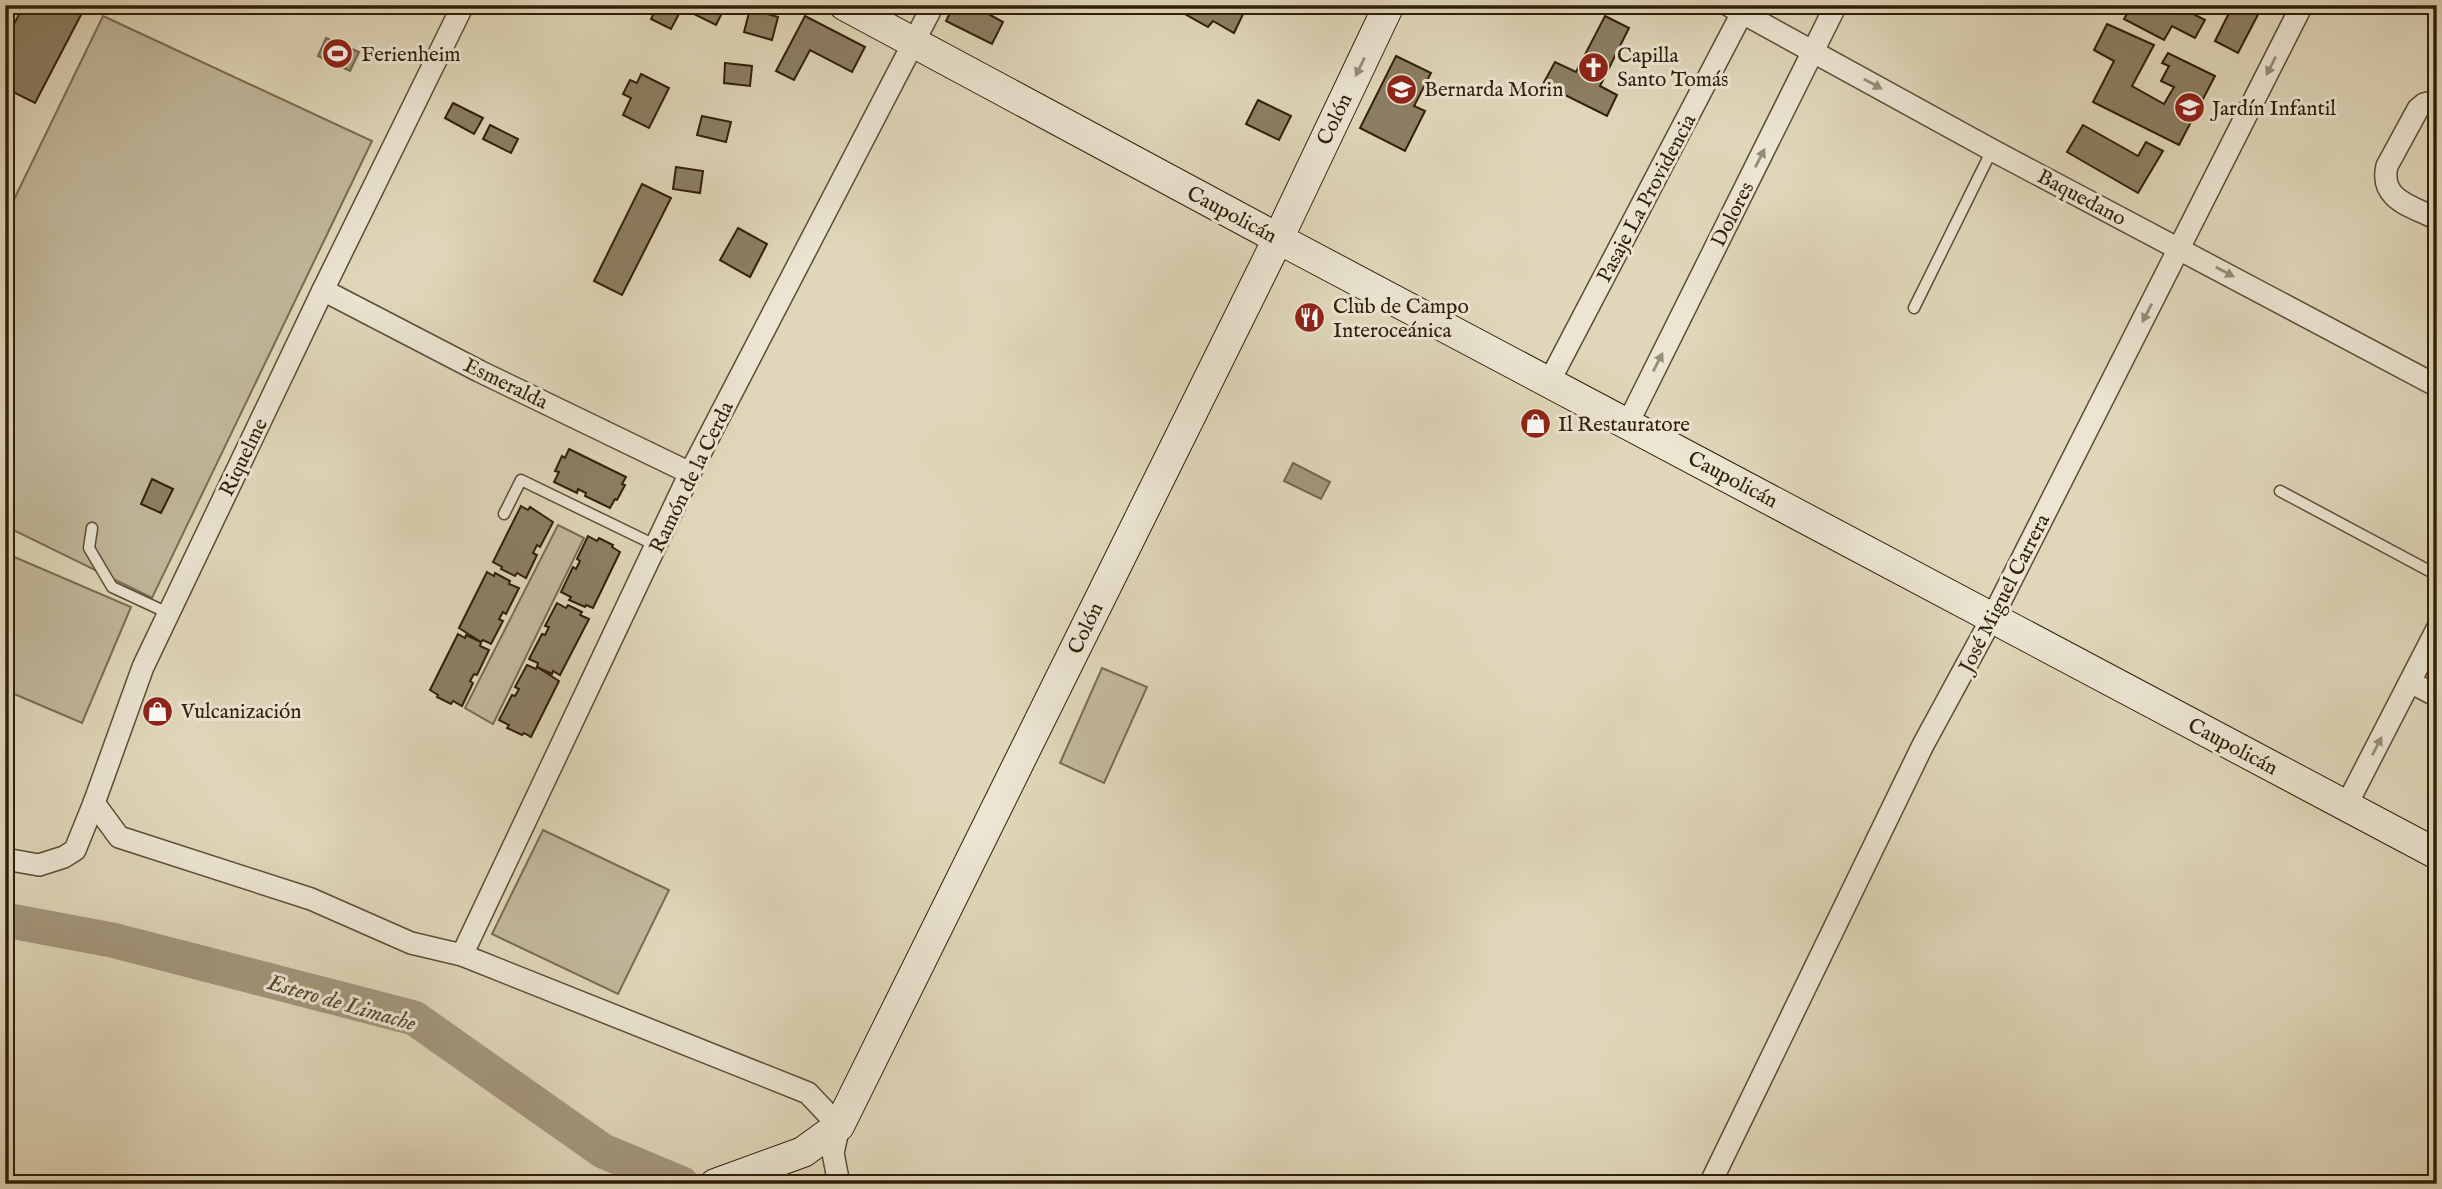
<svg xmlns="http://www.w3.org/2000/svg" width="2442" height="1189" viewBox="0 0 2442 1189" font-family="'IM FELL English',serif">
<rect width="100%" height="100%" fill="#e0d7ba"/>
<filter id="stains"><feTurbulence type="fractalNoise" baseFrequency=".00286" numOctaves="4"/><feColorMatrix values="0 0 0 0 .2 0 0 0 0 .09 0 0 0 0 .02 0 0 0 .5 -.17"/></filter>
<radialGradient id="worn" r=".72"><stop offset=".6" stop-color="#630" stop-opacity="0"/><stop offset="1" stop-color="#630" stop-opacity=".3"/></radialGradient>
<!-- green -->
<g fill="#c2b89c" stroke="#796c52" stroke-width="2">
<polygon points="103,16 372,141 152,598 5,526 5,218"/>
<polygon points="558,525 584,538 493,724 465,708"/>
<polygon points="5,553 131,607 82,723 5,690"/>
<polygon points="1102,668 1147,687 1104,783 1060,763"/>
<polygon points="543,830 669,890 618,994 492,934"/>
</g>
<!-- water -->
<g fill="#a4987d" stroke="#76684e" stroke-width="2">
<polygon points="326,38 359,52 350,71 318,56"/>
<polygon points="1293,463 1330,482 1321,499 1284,481"/>
</g>
<g fill="none" stroke-linecap="round" stroke-linejoin="round">
<!-- river -->
<polyline stroke="#a4987d" stroke-width="35" points="5,920 112,940 414,1018 603,1151 682,1184"/>
</g>
<!-- building -->
<g fill="#8c7f64" stroke="#301f07" stroke-width="2">
<polygon points="24,5 78,5 84,9 35,103 5,88 5,41"/>
<polygon points="658,5 726,5 716,25 682,8 671,29 651,19"/>
<polygon points="954,5 983,5 981,10 1003,22 992,44 946,21"/>
<polygon points="1190,5 1241,5 1246,8 1234,33 1213,21 1208,27 1185,14"/>
<polygon points="2121,5 2176,5 2205,20 2195,38 2172,26 2164,40 2124,19 2129,10"/>
<polygon points="2233,5 2263,5 2238,53 2215,41"/>
<polygon points="750,9 778,17 772,40 744,32"/>
<polygon points="805,16 865,47 852,72 810,50 794,80 776,71"/>
<polygon points="1605,16 1629,28 1600,86 1617,95 1607,116 1543,84 1555,62 1576,72"/>
<polygon points="2107,24 2154,45 2132,86 2164,104 2174,87 2161,81 2169,66 2162,63 2168,53 2215,76 2179,145 2093,102 2114,61 2094,50"/>
<polygon points="1396,56 1431,73 1414,106 1425,111 1405,151 1360,128"/>
<polygon points="725,63 752,66 750,86 724,83"/>
<polygon points="641,74 669,88 649,128 623,115 631,98 623,94 630,80 637,83"/>
<polygon points="1258,100 1291,116 1279,140 1246,124"/>
<polygon points="453,103 483,118 474,134 445,118"/>
<polygon points="702,116 731,122 726,142 697,135"/>
<polygon points="490,125 518,139 511,153 483,139"/>
<polygon points="2083,125 2138,156 2146,142 2163,151 2138,193 2067,152"/>
<polygon points="676,167 703,171 700,193 673,189"/>
<polygon points="642,184 671,198 622,295 594,281"/>
<polygon points="738,228 767,244 750,277 720,260"/>
<polygon points="569,449 626,477 622,484 625,485 617,500 615,499 610,508 585,496 586,493 578,489 577,493 554,482 559,472 555,471 562,456 565,458"/>
<polygon points="152,479 173,489 161,513 141,504"/>
<polygon points="521,506 528,510 530,507 553,522 540,547 537,545 533,553 537,555 526,578 517,573 515,576 501,569 502,567 493,562"/>
<polygon points="588,536 597,541 599,538 613,545 612,547 620,552 593,608 586,605 585,607 569,600 571,597 561,592 573,567 576,569 580,561 577,559"/>
<polygon points="487,572 494,576 495,573 510,581 509,584 519,588 506,614 503,612 499,619 503,621 491,644 483,640 481,642 459,628"/>
<polygon points="557,603 566,608 568,605 582,612 580,615 589,619 560,675 553,671 552,674 537,667 538,663 529,659 542,634 545,635 549,627 545,626"/>
<polygon points="458,634 465,638 466,635 481,642 480,646 489,650 477,675 474,674 470,681 473,683 462,706 453,701 451,704 437,697 438,695 430,690"/>
<polygon points="527,665 536,669 537,667 559,681 531,737 524,733 522,735 507,728 509,725 499,720 512,695 515,696 519,689 515,687"/>
</g>
<g fill="none" stroke-linecap="round" stroke-linejoin="round">
<defs>
<g id="lane">
<polyline points="1914,308 1992,150"/>
<polyline points="2280,491 2437,575"/>
<polyline points="504,514 521,480 657,546"/>
<polyline points="92,528 89,548 112,587 168,613"/>
</g>
<g id="street">
<polyline points="1728,5 1992,150 2437,386"/>
<path d="M2437,101L2424,104L2418,109L2387,166C2379,200 2412,206 2437,219"/>
<polyline points="323,290 479,371 690,473"/>
<polyline points="1549,382 1742,13"/>
<polyline points="1628,423 1836,5"/>
<polyline points="2410,682 2437,696"/>
<polyline points="94,803 119,837 311,899 411,943 462,955 808,1093 839,1126 833,1153 839,1184"/>
<polyline points="2346,806 2437,629"/>
<polyline points="5,859 39,865 64,857 75,850 94,803 143,667 323,290 463,5"/>
<polyline points="462,955 690,473 933,5"/>
<polyline points="1710,1184 1923,745 1992,618 2302,5"/>
</g>
<g id="secondary">
<polyline points="844,5 1292,246 2437,854"/>
<polyline points="715,1184 803,1152 839,1126 1278,239 1389,5"/>
</g>
</defs>
<!-- lane casing -->
<use href="#lane" stroke="#5c4d34" stroke-width="13"/>
<!-- street casing -->
<use href="#street" stroke="#5c4d34" stroke-width="24"/>
<!-- secondary casing -->
<use href="#secondary" stroke="#301f07" stroke-width="32"/>
<!-- lane -->
<use href="#lane" stroke="#ebe5d2" stroke-width="10"/>
<!-- street -->
<use href="#street" stroke="#ebe5d2" stroke-width="21"/>
<!-- secondary -->
<use href="#secondary" stroke="#ebe5d2" stroke-width="30"/>
</g>
<!-- one-way arrows -->
<defs><path id="oneway-solid" d="M-6-.8H1V-3.2L6.5 0L1 3.2V.8H-6Z" transform="scale(1.75)"/></defs>
<g fill="#978c77">
<use href="#oneway-solid" transform="translate(2271 66) rotate(117)"/>
<use href="#oneway-solid" transform="translate(1360 67) rotate(116)"/>
<use href="#oneway-solid" transform="translate(1873 84) rotate(29)"/>
<use href="#oneway-solid" transform="translate(1760 158) rotate(-63)"/>
<use href="#oneway-solid" transform="translate(2225 272) rotate(28)"/>
<use href="#oneway-solid" transform="translate(2147 313) rotate(117)"/>
<use href="#oneway-solid" transform="translate(1658 362) rotate(-63)"/>
<use href="#oneway-solid" transform="translate(2377 746) rotate(-63)"/>
</g>
<!-- icons -->
<defs>
<symbol id="stadium-disc" viewBox="-11 -11 22 22"><circle r="9.5" fill="#8f2418" stroke="#ebe5d2"/><path d="M0-5a6.5 5 0 1 0 0 10a6.5 5 0 1 0 0-10ZM-3.5-1.8h7v3.6h-7Z" fill="#fff"/></symbol>
<symbol id="church-disc" viewBox="-11 -11 22 22"><circle r="9.5" fill="#8f2418" stroke="#ebe5d2"/><path d="M-1.2-6h2.4v3.5h3.3v2.4h-3.3V6h-2.4V-.1h-3.3v-2.4h3.3Z" fill="#fff"/></symbol>
<symbol id="school-disc" viewBox="-11 -11 22 22"><circle r="9.5" fill="#8f2418" stroke="#ebe5d2"/><path d="M0-5L7-2L0 1L-7-2ZM-4 1L0 2.5L4 1V4Q0 6-4 4Z" fill="#fff"/></symbol>
<symbol id="restaurant-disc" viewBox="-11 -11 22 22"><circle r="9.5" fill="#8f2418" stroke="#ebe5d2"/><path d="M-5-6h1v4h1v-4h1v4h1v-4h1v5L-1.5 .5V6h-2V.5L-5-1ZM5-6V6H3V1.5H1.5Q1.5-4 5-6Z" fill="#fff"/></symbol>
<symbol id="shop-disc" viewBox="-11 -11 22 22"><circle r="9.5" fill="#8f2418" stroke="#ebe5d2"/><path d="M-5-2.5h2.3a2.7 3.5 0 0 1 5.4 0H5L5.5 6h-11ZM-1.5-2.5h3a1.5 2.3 0 0 0-3 0Z" fill="#fff"/></symbol>
</defs>
<g fill-rule="evenodd">
<use href="#stadium-disc" x="320" y="36" width="35" height="35"/>
<use href="#church-disc" x="1576" y="50" width="35" height="35"/>
<use href="#school-disc" x="1384" y="72" width="35" height="35"/>
<use href="#school-disc" x="2172" y="90" width="35" height="35"/>
<use href="#restaurant-disc" x="1292" y="300" width="35" height="35"/>
<use href="#shop-disc" x="1518" y="406" width="35" height="35"/>
<use href="#shop-disc" x="140" y="694" width="35" height="35"/>
</g>
<g text-anchor="middle" stroke-width="6" stroke-linejoin="round" paint-order="stroke">
<!-- poi labels -->
<g font-size="21" fill="#301f07" stroke="#ebe5d2" text-anchor="start">
<text x="361" y="61">Ferienheim</text>
<text x="1617" y="62">Capilla<tspan x="1617" dy="24">Santo Tomás</tspan></text>
<text x="1424" y="96">Bernarda Morin</text>
<text x="2212" y="115">Jardín Infantil</text>
<text x="1333" y="313">Club de Campo<tspan x="1333" dy="24">Interoceánica</tspan></text>
<text x="1558" y="431">Il Restauratore</text>
<text x="181" y="718">Vulcanización</text>
</g>
<!-- street labels -->
<g font-size="21" fill="#301f07" stroke="#ebe5d2">
<text transform="translate(1334 119) rotate(-64)" y="7">Colón</text>
<text transform="translate(2082 197) rotate(28)" y="7">Baquedano</text>
<text transform="translate(1646 198) rotate(-62)" y="7">Pasaje La Providencia</text>
<text transform="translate(1232 214) rotate(28)" y="7">Caupolicán</text>
<text transform="translate(1732 214) rotate(-63)" y="7">Dolores</text>
<text transform="translate(506 383) rotate(26)" y="7">Esmeralda</text>
<text transform="translate(243 457) rotate(-64)" y="7">Riquelme</text>
<text transform="translate(691 477) rotate(-64)" y="7">Ramón de la Cerda</text>
<text transform="translate(1733 479) rotate(28)" y="7">Caupolicán</text>
<text transform="translate(2004 593) rotate(-63)" y="7">José Miguel Carrera</text>
<text transform="translate(1085 628) rotate(-64)" y="7">Colón</text>
<text transform="translate(2233 746) rotate(28)" y="7">Caupolicán</text>
</g>
<!-- water labels -->
<g font-size="23" font-style="italic" fill="#594930" stroke="#ebe5d2">
<text transform="translate(342 1002) rotate(16)" y="8">Estero de Limache</text>
</g>
</g>
<!-- margin -->
<rect width="2442" height="1189" fill="none" stroke="#e0d7ba" stroke-width="28"/>
<rect x="7" y="7" width="2428" height="1175" fill="none" stroke="#301f07" stroke-width="3.5"/>
<rect x="14" y="14" width="2414" height="1161" fill="none" stroke="#301f07" stroke-width="2"/>
<rect width="100%" height="100%" filter="url(#stains)"/>
<rect width="100%" height="100%" fill="url(#worn)"/>
</svg>
